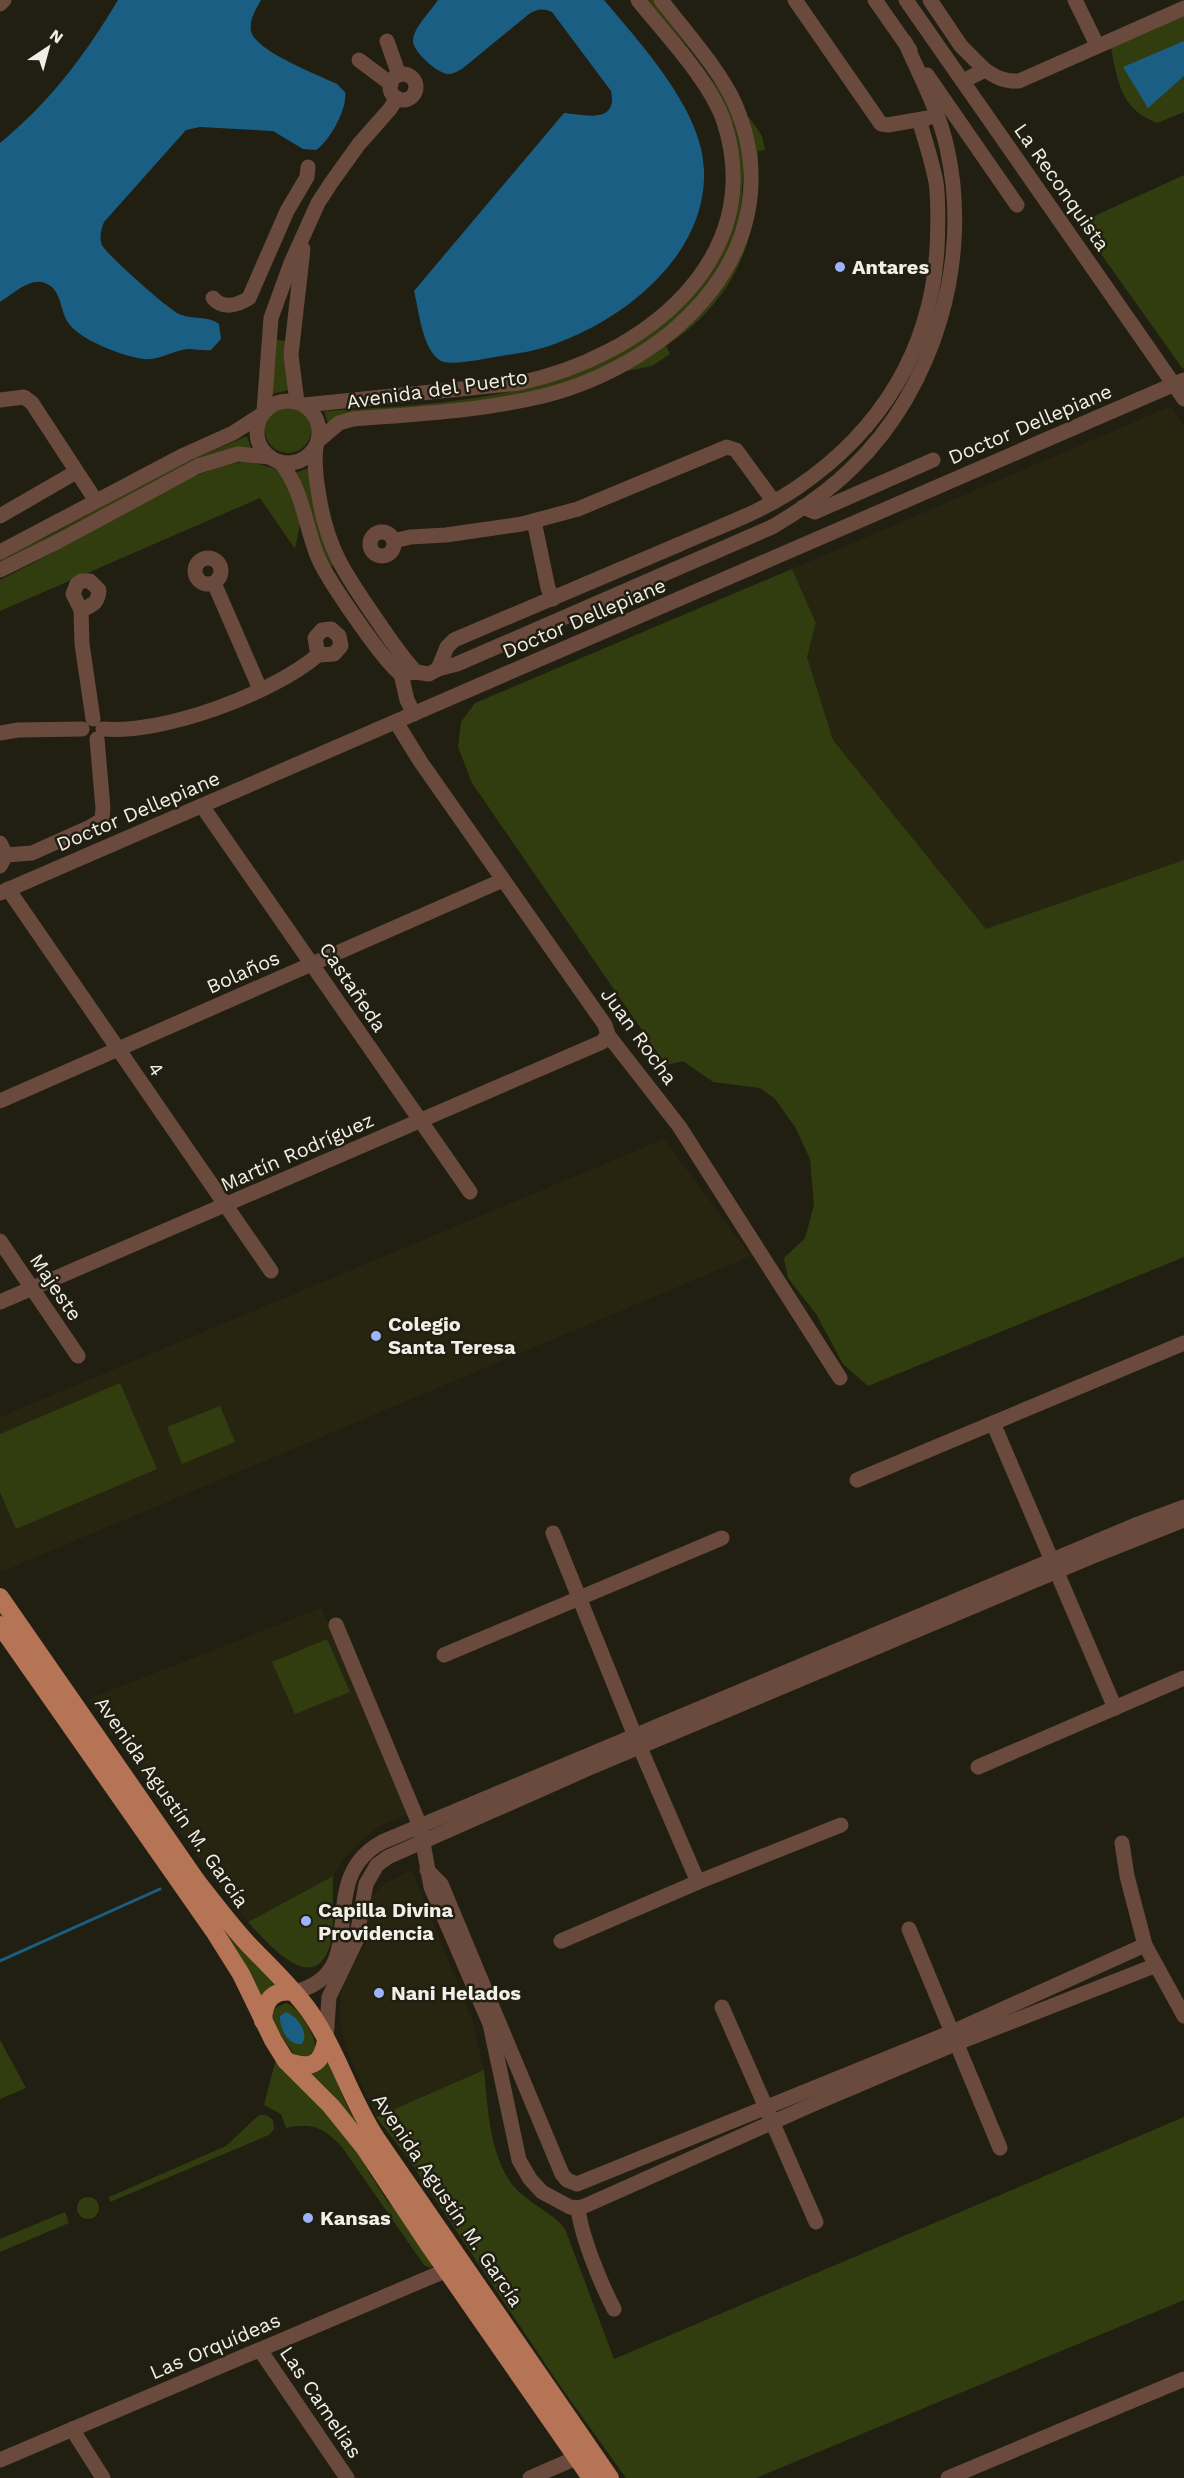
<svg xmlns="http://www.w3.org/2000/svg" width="1184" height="2478" viewBox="0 0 1184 2478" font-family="'Work Sans',sans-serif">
<rect width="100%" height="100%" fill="#211f12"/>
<!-- built -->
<g fill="#272410">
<polygon points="1171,406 1184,426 1184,860 987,930 833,740 807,657 816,623 792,569"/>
<polygon points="664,1139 751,1256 1,1572 0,1570 0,1417"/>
<polygon points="321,1608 410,1813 378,1827 362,1840 345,1857 333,1876 248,1922 215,1882 88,1699"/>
<polygon points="412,1870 473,2023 484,2070 376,2117 346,2048 340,2020 341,1988 343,1979 367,1942 368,1908 373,1895 384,1884"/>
</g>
<!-- green -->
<g fill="#313d0f">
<path d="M646,0H653L723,95L732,114L744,160L741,214L734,241L699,299L648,342L600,370L551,388L508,398L328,423L324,411C442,404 563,400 661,325C694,299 720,268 732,228C740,200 745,161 732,134C726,119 714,105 705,92C685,61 666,31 646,0Z"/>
<path d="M1184,15V112L1157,123C1121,110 1117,80 1111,47Z"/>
<path d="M749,117L762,136L765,150L758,151C761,235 738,298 666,346L670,354L652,366L627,371V369L742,249L746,118Z"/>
<polygon points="1184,175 1184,368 1183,369 1079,223"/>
<polygon points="276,340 287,341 289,390 272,394"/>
<circle cx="288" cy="430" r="23"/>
<polygon points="247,436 251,448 0,565 0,559 50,535 172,468"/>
<path d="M249,461L275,469L289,482L301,519L295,549L260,498L0,611V580C36,562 71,543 106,523C150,499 198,467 249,461Z"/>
<polygon points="309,468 310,489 334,564 332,566 327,565 295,473"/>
<polygon points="792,569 816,623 807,657 833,740 986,929 1184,860 1184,1257 868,1386 843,1364 816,1314 788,1278 784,1258 805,1238 814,1205 810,1159 795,1127 775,1099 760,1088 713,1082 683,1061 666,1065 472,783 458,747 461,722 475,703"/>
<polygon points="120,1383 157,1469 16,1529 0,1492 0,1434"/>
<polygon points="220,1406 235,1442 182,1464 167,1427"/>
<polygon points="0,1613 225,1931 277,1985 260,1996 0,1621"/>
<polygon points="327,1639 350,1692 295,1714 272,1662"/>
<path d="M333,1876C332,1894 335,1929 330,1945C314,1999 266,1941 248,1922Z"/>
<path d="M286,2003C298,2006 318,2038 315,2050L308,2057L295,2056L272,2022L273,2009Z"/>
<polygon points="0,2040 26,2088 0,2099"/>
<path d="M276,2059L308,2092L359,2153L368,2171L388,2202L402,2217L433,2266L430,2268L424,2265L342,2147C324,2128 313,2122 286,2128L281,2114L264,2105Z"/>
<polygon points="328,2062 347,2106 363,2133 311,2074 319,2071"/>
<path d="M484,2070C488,2108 489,2161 518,2191C532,2205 553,2213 565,2229L614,2359L1184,2117V2300L756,2478H626L558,2383L405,2154L376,2117Z"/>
<polygon points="259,2115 266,2115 273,2120 274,2129 269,2135 110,2202 109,2197 226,2146"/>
<circle cx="88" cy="2208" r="11"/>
<polygon points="65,2212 69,2223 0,2252 0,2239"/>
</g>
<!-- water -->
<g fill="#1a5f83">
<path d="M118,0H261C256,9 249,20 251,31C255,51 318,75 337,84L345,92C348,108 329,142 316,150L303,149L273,131L200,127L186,130L104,222C101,230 99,237 102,245C106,254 169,310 179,314C193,320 207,315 219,324L221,339L211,350C203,351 196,349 188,349C173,350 159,361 144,359C124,357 77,339 67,321C60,308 61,289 45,283C30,277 12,295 0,302V143C49,103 86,54 118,0Z"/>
<path d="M438,0H604C641,44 703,111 704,170C707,256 623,321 549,346C531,352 513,354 495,357C482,359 452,366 441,361C422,350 419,310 414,291L564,113C585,115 618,124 611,91L552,12C543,8 537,9 529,14L462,69C457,71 454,74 449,74C438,74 412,51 413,40C414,27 431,11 438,0Z"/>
<polygon points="1184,41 1184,76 1148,108 1123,67"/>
<path d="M286,2012C298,2017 309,2032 302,2044C289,2046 279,2029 280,2016Z"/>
</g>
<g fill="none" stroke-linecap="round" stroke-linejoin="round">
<!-- stream -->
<polyline stroke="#1a5f83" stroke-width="3" points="0,1961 160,1889"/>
<!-- minor -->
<g stroke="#6a4a3c" stroke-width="15">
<polyline points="795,0 881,124 888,125 928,118"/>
<polyline points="875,0 910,50"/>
<polyline points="906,0 1184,399"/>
<polyline points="930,0 961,46 985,70"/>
<polyline points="1075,0 1097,45"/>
<polyline points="0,4 4,0"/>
<polyline points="387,41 399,75"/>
<polyline points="359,60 391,84"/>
<circle cx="403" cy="87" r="13"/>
<polyline points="927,75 1017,205"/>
<path d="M963,81L985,70C996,77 1004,82 1019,81L1184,8"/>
<path d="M213,298C223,310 238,305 249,298L287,211L307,177L308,167"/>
<polyline points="0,400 24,397 32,403 96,501"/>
<circle cx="288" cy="432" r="31"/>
<polyline points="297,402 291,355 303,249"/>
<path d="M304,405L519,383C640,358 769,261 724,122C711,82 665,34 638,0"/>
<polyline points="264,411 271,318 291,263 318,203 331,183 359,144 390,109 397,98"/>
<path d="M319,440L339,423L353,419C416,414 481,411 543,396C673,363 796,247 735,104C720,70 684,30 661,0"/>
<path d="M316,446C314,462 316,480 319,496C327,548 345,574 374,616C388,636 400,655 416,672"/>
<path d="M280,462C302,488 305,524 317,555C324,575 385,664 401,674L416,672L429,674L438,669L457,664L772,527C801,510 829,491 853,467C935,387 972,260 947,148C939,111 920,76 905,42"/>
<polyline points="803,507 815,512 933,460"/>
<polyline points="0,516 76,472"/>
<polyline points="534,521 548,588 553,599"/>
<circle cx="382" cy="544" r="12"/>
<polyline points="394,541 410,537 446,535 522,524 578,509 727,447 736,450 774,502"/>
<polyline points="0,552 184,455 233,433 261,415"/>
<circle cx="208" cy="571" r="13"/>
<polyline points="0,570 57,542 198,466 238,454 270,457"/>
<path d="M81,581H90L99,590C98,604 92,605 81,610L73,594L77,584Z"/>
<polyline points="214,583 260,689"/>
<polyline points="81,610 82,644 93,719"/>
<polygon points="331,629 339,636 341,646 334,654 318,655 315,638 322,630"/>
<path d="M438,669L447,647L454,640C530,608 605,576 680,544C720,526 762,512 798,487C881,430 931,350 937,249C938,227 939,204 936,182C932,161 925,140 919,120"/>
<polyline points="401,674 407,700 414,714"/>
<polyline points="396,722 420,761 605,1025 608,1035 679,1126 840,1378"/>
<path d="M103,729C164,734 272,694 318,655"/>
<polyline points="0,733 18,730 82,729"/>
<polyline points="202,806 470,1192"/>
<polyline points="0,843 6,855 0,866"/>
<polyline points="6,855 32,853 90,827 102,820 103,808 97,739"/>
<polyline points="8,889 271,1271"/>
<polyline points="0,893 1184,380"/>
<polyline points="0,1101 503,880"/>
<polyline points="0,1241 78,1356"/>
<polyline points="0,1302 602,1042 608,1035"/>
<polyline points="993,1423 1115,1708"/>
<polyline points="857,1480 1184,1343"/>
<polyline points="553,1533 635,1736 698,1882"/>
<polyline points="336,1625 420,1826 431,1887 490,2024 519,2160 530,2179 542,2192 570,2207 578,2208 587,2205 809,2106 957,2043 1154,1966"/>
<polyline points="444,1655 722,1538"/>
<polyline points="978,1767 1184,1678"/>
<polyline points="1122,1843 1127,1876 1145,1945 1184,2016"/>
<polyline points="427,1870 441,1884 562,2174 567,2180 577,2184 952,2032 1145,1945"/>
<polyline points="909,1929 1000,2148"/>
<polyline points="561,1941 698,1882 841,1825"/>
<path d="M294,1992C377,1972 310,1881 382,1842L1138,1524L1184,1507"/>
<polyline points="722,2007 816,2222"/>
<polyline points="326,2040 329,1997 356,1941 366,1884 377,1865 388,1857 587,1769 1093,1556 1184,1520"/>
<path d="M578,2208C581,2236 601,2284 614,2309"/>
<polyline points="260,2350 347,2478"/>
<polyline points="72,2429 103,2478"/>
<polyline points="0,2460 447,2270"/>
<polyline points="530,2478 576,2458"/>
<polyline points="948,2478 1184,2379"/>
</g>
<!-- major -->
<g stroke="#b67456" stroke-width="18">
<path d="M0,1597L196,1880C213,1902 229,1923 248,1944C269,1966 292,1987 310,2012C337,2051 350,2098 376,2138L610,2478"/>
<polyline points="0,1625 214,1931 241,1974 273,2040 286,2061 331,2106 364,2147 429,2245 591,2478"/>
<path d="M263,2021C264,2000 273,1989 294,1992"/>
<path d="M286,2061C309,2070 322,2066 326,2040"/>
</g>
</g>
<!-- markers -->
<g fill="#9cb4fd" stroke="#211f12" stroke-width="2">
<circle cx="840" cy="267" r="6"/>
<circle cx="376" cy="1336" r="6"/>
<circle cx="306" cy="1921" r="6"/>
<circle cx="379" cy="1993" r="6"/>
<circle cx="308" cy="2218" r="6"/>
</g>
<g text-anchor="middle" stroke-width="5" stroke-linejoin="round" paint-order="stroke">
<!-- street labels -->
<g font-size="20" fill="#f1efe7" stroke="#211f12">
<text transform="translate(1062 187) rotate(55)" y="7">La Reconquista</text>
<text transform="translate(437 389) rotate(-8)" y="7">Avenida del Puerto</text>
<text transform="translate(1030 424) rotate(-23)" y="7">Doctor Dellepiane</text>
<text transform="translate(584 618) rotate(-23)" y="7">Doctor Dellepiane</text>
<text transform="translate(138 811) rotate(-23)" y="7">Doctor Dellepiane</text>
<text transform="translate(243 972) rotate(-24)" y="7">Bolaños</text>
<text transform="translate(353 987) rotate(56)" y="7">Castañeda</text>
<text transform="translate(639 1036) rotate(54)" y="7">Juan Rocha</text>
<text transform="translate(156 1069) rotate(55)" y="7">4</text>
<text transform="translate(297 1152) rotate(-24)" y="7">Martín Rodríguez</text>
<text transform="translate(56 1287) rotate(56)" y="7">Majeste</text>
<text transform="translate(172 1802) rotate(55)" y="7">Avenida Agustín M. García</text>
<text transform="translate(448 2200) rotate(56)" y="7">Avenida Agustín M. García</text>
<text transform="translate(215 2346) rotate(-23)" y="7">Las Orquídeas</text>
<text transform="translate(321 2402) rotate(56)" y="7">Las Camelias</text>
</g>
<!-- poi labels -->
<g font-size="20" font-weight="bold" fill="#f1efe7" stroke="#211f12" text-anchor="start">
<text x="852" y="274">Antares</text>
<text x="388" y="1331">Colegio<tspan x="388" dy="23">Santa Teresa</tspan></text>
<text x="318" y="1917">Capilla Divina<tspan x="318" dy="23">Providencia</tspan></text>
<text x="391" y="2000">Nani Helados</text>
<text x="320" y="2225">Kansas</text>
</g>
</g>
<!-- north arrow -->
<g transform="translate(48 48) rotate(36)" stroke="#211f12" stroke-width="4.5" paint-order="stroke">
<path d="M0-4.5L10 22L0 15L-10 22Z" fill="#f1efe7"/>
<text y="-9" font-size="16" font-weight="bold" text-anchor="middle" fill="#f1efe7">N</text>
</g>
</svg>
